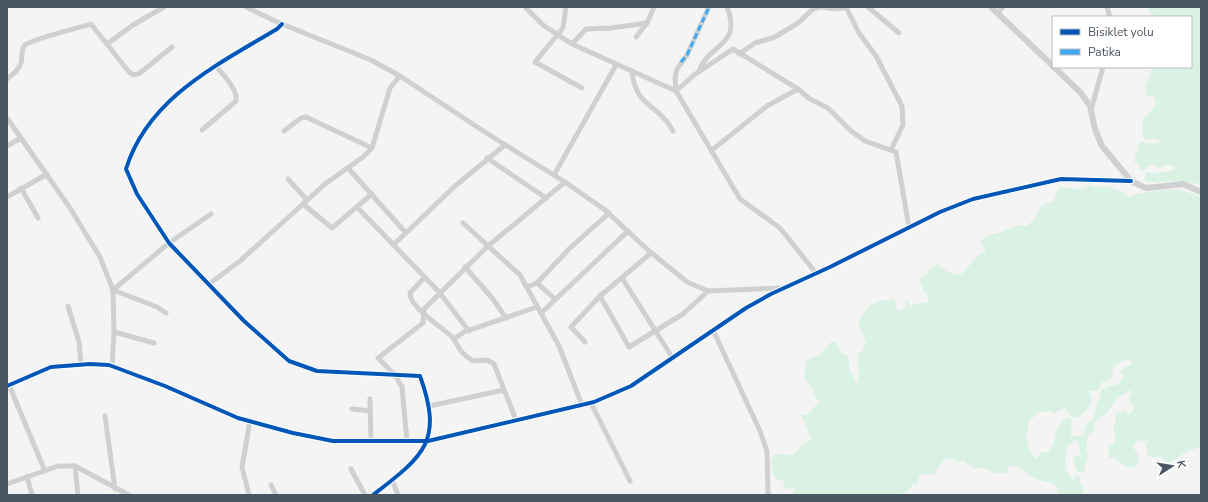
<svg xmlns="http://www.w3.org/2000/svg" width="1208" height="502" viewBox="0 0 1208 502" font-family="'Nunito Sans',sans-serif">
<rect width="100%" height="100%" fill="#f4f4f4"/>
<!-- green -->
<g fill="#d9f2e3" fill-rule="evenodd">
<path d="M1147,7H1201V178L1199,184L1176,181L1149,182L1145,181V173L1147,172C1156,175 1161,171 1169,172L1172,170L1178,168L1168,164L1159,168L1152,164L1141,171L1139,169V164L1134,162L1139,142H1143L1145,144L1148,142L1150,144L1160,143L1158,139H1144L1142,130L1143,119L1148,115L1156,103L1155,97L1147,96L1145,88L1153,67H1191V17H1153Z"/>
<path d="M1087,185L1097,188L1105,186L1119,190L1129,197C1141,192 1169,188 1181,190C1188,192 1194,195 1201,197V447L1188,451L1167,464L1161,456L1153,458L1148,455L1146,445L1149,440L1143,442L1138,439L1133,447C1138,455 1141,456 1136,467H1126L1115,458H1109L1108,446L1112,445L1116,440L1113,427L1116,422L1115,414L1124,411L1129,415L1134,408L1129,400L1132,391L1130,390L1116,399L1107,413L1095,421L1094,431L1088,435L1086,449L1088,456L1083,473L1077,471L1073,457L1079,456L1080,451L1078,441L1075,440L1066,447C1068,464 1059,463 1073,480L1075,475L1080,477V483L1083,486V495L1057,494V487L1053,483C1047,483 1038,480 1032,477C1024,472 1019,464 1009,466L1006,473C997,474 991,473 983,467L973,469L971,465L967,464L963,460L958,463L952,458L944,460L934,474L920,475L917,484H913L907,492L899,495H790L795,490L790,487L785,489L783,487L784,480L779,481C771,475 772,469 771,460L775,454L793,455L802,445L812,439L801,415L808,414L820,401L815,398L812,388L805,379V363L807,360L820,355L831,342H836L841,353L849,357V368L856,382L858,383L859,368L857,354L862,352L866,342L858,322C859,319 867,311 869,306L881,301L894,299L896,303L897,310L899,311L905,308V301H908L910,308L914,304L928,302V296L924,291L919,279L925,276L930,269L937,264C944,271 951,273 960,275C971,269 971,256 985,252V249L981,244V240L987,236L1002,232L1007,229L1020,225L1026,226L1033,221L1041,206L1054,201L1057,191L1060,187L1072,189L1085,188ZM1128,359L1131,360L1132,365L1123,368L1120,374L1124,375L1119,384L1107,387L1101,391L1093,419L1087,423L1084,431V436H1071V427L1073,425L1070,418L1062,420C1061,424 1057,428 1056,432C1054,441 1054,446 1047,453L1041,452L1038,457L1035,458L1030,451L1026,436L1030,419L1034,417L1037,412L1050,411L1054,413L1066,408L1068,414L1073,417H1079L1088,409L1092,398L1089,391L1099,390L1101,383L1111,379L1114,366Z"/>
</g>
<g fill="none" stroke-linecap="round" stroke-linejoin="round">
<!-- minor -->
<g stroke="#ced0d2" stroke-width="5">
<polyline points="246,7 277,22 371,60 400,76 491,136 565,182 605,210 648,250 687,282 708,291 780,288"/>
<polyline points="525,7 543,25 572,44 676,91"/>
<polyline points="566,7 563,28 535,62 582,88"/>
<polyline points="709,7 687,55 677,69 675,78 676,91 740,199 780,228 816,273"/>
<polyline points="846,7 859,33 876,56 902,106 903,125 891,150"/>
<polyline points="868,7 899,33"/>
<polyline points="1107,7 1110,17"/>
<polyline points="998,13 1003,7"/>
<path d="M282,24L277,29C217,65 148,98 126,169L137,194L169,243L244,321L289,361L317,371L420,376C444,442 423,456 373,495"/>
<polyline points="636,37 647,23 654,7"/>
<polyline points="107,44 133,25 164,7"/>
<polyline points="572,44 586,29 611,28 647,23"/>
<polyline points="739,54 755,43 775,37 798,23 813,9 820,7 837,9 847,7"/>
<path d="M699,71C708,44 743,46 727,7"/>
<path d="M632,72C636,108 658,103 673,131"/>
<path d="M7,79C13,74 19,70 21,63C23,56 20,51 25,45C32,39 79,28 91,24L129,72L134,75L140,73L172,47"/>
<polyline points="676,91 694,75 733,49 798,89 810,99 828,108 851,131 865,141 896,152 909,227"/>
<polyline points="1091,110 1103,67"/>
<polyline points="7,118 70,208 100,257 113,290 114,332 112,366"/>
<path d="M202,130L236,101C238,89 223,75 216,66"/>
<polyline points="284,131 301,118 306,117 372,148"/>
<polyline points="7,146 21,138"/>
<polyline points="712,150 767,106 798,89"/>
<polyline points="487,158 546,198"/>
<polyline points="348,168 406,233 455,186 505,145"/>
<polyline points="554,175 616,65"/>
<polyline points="288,179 307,200"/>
<polyline points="21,188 38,218"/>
<polyline points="7,197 47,174"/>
<polyline points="303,204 332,228 372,194"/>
<polyline points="357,207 439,292 469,331"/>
<polyline points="463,223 520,275 559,346 582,405"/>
<polyline points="393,245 406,233"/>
<polyline points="465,267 493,299 506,318"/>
<path d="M424,278L410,293C409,307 442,327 452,337C456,341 458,347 461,351C464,355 469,358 473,361L487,360L494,364L516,420"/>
<polyline points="622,278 672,357"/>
<polyline points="537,283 555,299"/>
<polyline points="209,284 240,261 325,184 363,157 372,148 390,88 400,76"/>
<polyline points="527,287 537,283 569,249 609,213"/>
<polyline points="600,296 629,347 683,314 708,291"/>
<polyline points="68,306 79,342 81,364"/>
<polyline points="166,313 157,307 113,290 169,243 211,214"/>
<polyline points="541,313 628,231"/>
<polyline points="713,330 760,431 767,451 768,493 770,495"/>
<polyline points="114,332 154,343"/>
<polyline points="454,339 464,332 537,307"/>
<polyline points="585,342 571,327 600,296 651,253"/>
<polyline points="9,385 45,471"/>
<polyline points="7,386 51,367 90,364 109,365 165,386 238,418 293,433 333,441 428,441 594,402 631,386 746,308 771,294 830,267 940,212 973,199 1061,179 1131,181"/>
<polyline points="370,399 371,441"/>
<polyline points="591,403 630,481"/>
<polyline points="429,406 504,390"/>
<polyline points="352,409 370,411"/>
<polyline points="105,416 115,489"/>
<polyline points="407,441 402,387 395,375 378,358 423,323 424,309 488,246 565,182"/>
<polyline points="75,466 78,495"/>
<polyline points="351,469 365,495"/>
<polyline points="27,477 32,495"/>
<polyline points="392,480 398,495"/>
<polyline points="7,484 58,466 75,466 129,495"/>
<polyline points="271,485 276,495"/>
<polyline points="249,495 242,467 250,421"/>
</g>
<!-- tertiary -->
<g stroke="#ced0d2" stroke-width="6">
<polyline points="991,7 1053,66"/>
<polyline points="1054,67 1081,93 1090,106 1095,129 1102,146 1131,181 1146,188 1183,184 1201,192"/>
</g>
<!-- quiet -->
<polyline stroke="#3fa9f5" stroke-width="3" stroke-dasharray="6 3" stroke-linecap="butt" points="681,62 687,55 709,7"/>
<defs>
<g id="cycleway">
<path d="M282,24L277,29C217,65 148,98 126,169L137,194L169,243L244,321L289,361L317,371L420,376C444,442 423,456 373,495"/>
<polyline points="7,386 51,367 90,364 109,365 165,386 238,418 293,433 333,441 428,441 594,402 631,386 746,308 771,294 830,267 940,212 973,199 1061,179 1131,181"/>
</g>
</defs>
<!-- cycleway casing -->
<use href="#cycleway" stroke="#fff" stroke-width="6"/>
<!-- cycleway -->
<use href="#cycleway" stroke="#0057b8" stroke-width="4"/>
</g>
<!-- border -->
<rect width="1208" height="502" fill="none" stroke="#4a5661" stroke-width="16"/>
<!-- legend -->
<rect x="1052" y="16" width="140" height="52" fill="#ffffff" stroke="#b7bbc0"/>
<rect x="1060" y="29" width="20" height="6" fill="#0057b8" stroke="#b7bbc0"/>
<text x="1088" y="36" font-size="12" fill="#4a5661">Bisiklet yolu</text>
<rect x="1060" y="49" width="20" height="6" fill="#3fa9f5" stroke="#b7bbc0"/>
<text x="1088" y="56" font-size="12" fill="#4a5661">Patika</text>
<!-- north arrow -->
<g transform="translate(1172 466) rotate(78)" stroke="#ffffff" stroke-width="3" paint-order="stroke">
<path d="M0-3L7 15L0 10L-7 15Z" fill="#4a5661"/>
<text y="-6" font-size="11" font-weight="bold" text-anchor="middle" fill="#4a5661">K</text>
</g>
</svg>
